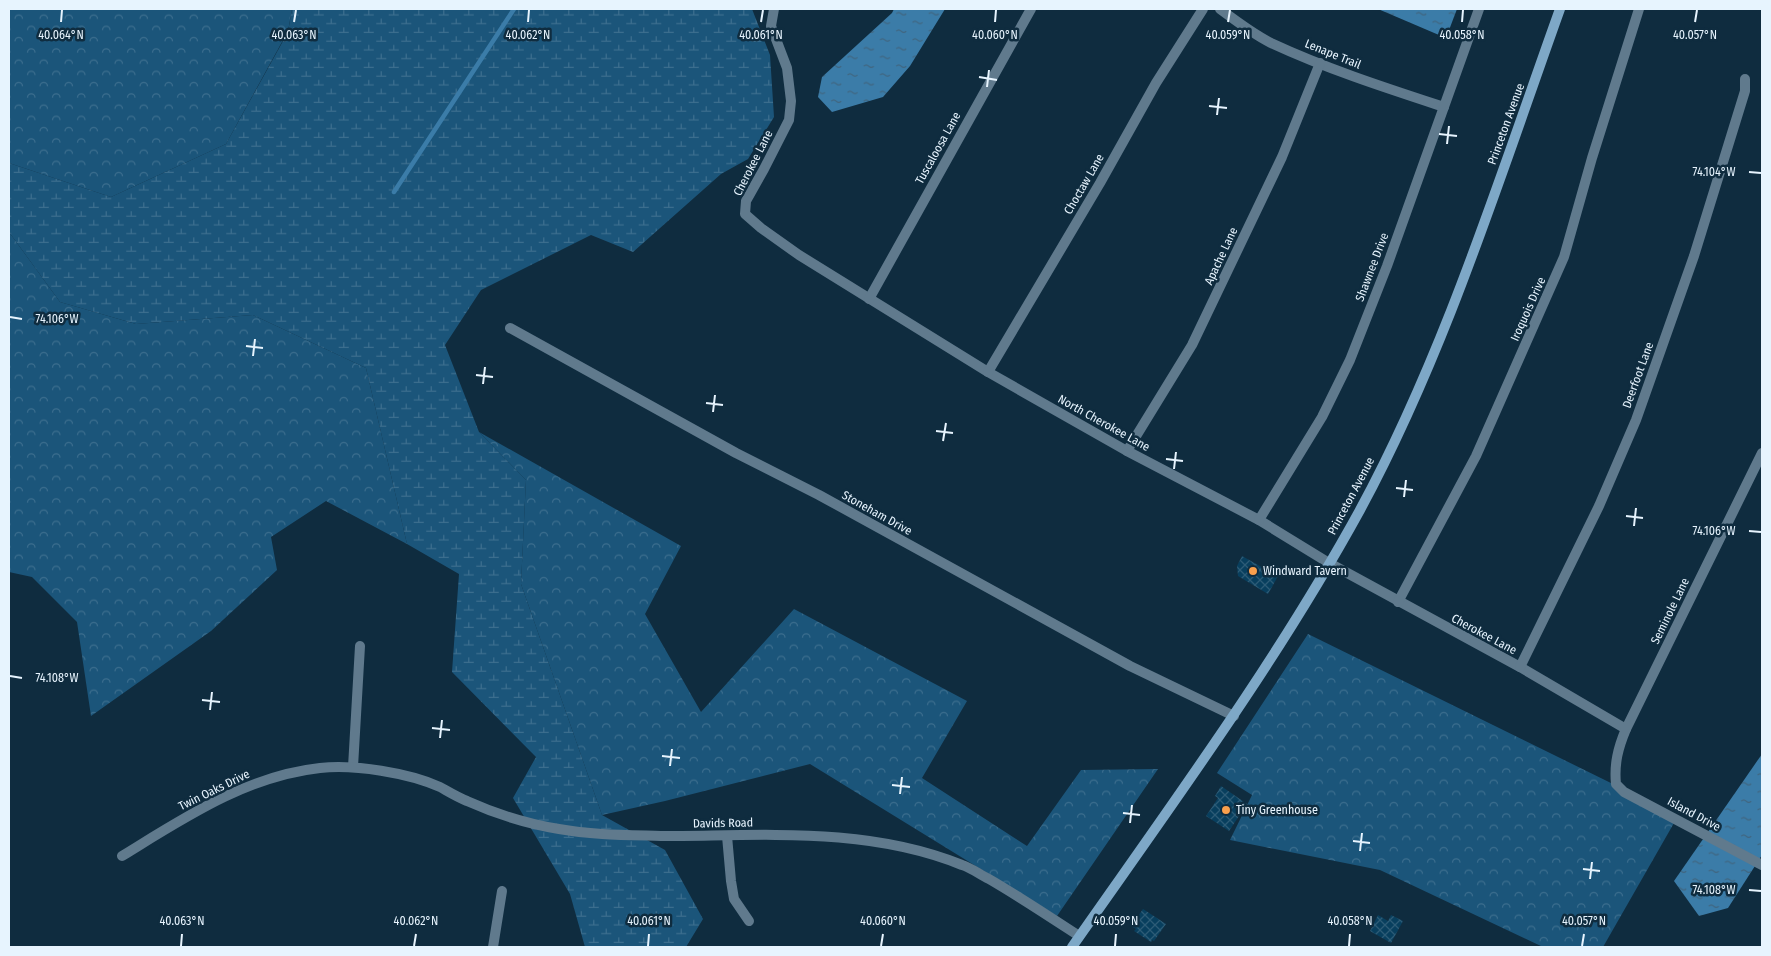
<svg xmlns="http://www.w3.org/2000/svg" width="1771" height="956" viewBox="0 0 1771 956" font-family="'Fira Sans Condensed',sans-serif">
<defs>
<pattern id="forest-crowns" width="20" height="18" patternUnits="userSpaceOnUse" patternTransform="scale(1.25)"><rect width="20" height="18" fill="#1b557a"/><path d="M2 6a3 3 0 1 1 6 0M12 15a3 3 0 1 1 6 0" fill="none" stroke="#3c6e8e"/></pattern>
<pattern id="wetland-marsh" width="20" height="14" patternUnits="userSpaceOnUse" patternTransform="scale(1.25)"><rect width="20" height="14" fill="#1b557a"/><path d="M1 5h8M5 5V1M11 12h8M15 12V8" fill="none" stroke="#3c6e8e"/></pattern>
<pattern id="water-ripples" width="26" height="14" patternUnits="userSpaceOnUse" patternTransform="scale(1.25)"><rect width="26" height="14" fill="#3b7ca8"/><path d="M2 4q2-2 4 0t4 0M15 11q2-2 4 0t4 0" fill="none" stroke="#40657f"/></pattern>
<pattern id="building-cross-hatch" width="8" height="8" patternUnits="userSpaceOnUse" patternTransform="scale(1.25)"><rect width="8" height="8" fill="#083f5e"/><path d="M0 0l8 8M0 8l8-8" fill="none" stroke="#2c5b76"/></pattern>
</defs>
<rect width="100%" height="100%" fill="#0f2c3f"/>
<!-- forest -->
<g fill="url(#forest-crowns)">
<polygon points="9,9 292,9 288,31 226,144 111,197 9,163"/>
<polygon points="9,232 60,302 136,324 253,315 366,368 407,544 326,501 271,537 277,570 211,631 91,716 77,622 32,577 9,572"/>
<polygon points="479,432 681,546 645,614 701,712 794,609 967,701 922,778 1027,846 1081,770 1158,769 1057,916 810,764 665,801 602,815 521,584 526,480"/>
<polygon points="1308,634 1678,816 1603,947 1543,947 1380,870 1230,840 1252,795 1217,773"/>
</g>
<!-- wetland -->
<polygon fill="url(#wetland-marsh)" points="292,9 752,9 770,55 774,117 748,159 721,174 633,252 591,235 481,290 445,345 479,432 526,480 521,584 602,815 665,850 703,919 686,947 585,947 570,894 513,798 536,757 452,672 459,574 407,544 366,368 253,315 136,324 60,302 9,232 9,163 111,197 226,144 288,32"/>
<!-- water -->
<g fill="url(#water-ripples)">
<polygon points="894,9 945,9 910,66 883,97 832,112 818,97 822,77 892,13"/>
<polygon points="1378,9 1457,9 1446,38"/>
<polygon points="1762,754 1762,855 1728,908 1699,916 1674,881"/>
</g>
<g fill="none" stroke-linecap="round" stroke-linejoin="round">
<!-- stream -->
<polyline stroke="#3b7ca8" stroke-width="4.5" points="394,192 514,9"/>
</g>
<!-- building -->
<g fill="url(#building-cross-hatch)">
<polygon points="1242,556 1278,576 1268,594 1238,576 1237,566"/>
<polygon points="1221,786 1247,804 1229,831 1206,816 1218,798 1215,796"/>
<polygon points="1143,909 1166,924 1154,941 1152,940 1151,942 1134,931 1136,929 1131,926"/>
<polygon points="1378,915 1388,921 1391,915 1403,921 1391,943 1370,931"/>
</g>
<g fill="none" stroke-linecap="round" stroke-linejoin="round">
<!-- street -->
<g stroke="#607a8d" stroke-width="10">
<polyline points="774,9 771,26 787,68 791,101 789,120 764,169 746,201 745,214 761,228 799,255 988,372 1127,451 1259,520 1329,563 1520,667 1626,729"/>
<path d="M1220,9C1236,21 1253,34 1271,43C1327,69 1386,88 1444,107"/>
<polyline points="869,299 1031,9"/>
<polyline points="510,328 736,453 819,495 1130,666 1234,716"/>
<polyline points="988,372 1100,183 1156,83 1203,9"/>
<polyline points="1127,451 1192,345 1282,157 1320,63"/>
<path d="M1762,453L1626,729C1618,748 1614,764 1616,784L1624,792L1762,865"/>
<polyline points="1259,520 1322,417 1350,360 1387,266 1479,9"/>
<polyline points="1398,602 1476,456 1564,257 1592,158 1639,9"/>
<polyline points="1520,667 1599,506 1636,420 1694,256 1745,91 1745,79"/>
<polyline points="353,767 360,646"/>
<polyline points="727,836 731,881 734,899 749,921"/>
<path d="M122,856C184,818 246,776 320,768C354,764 409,773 440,787C449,792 457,797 467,801C496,814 528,824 559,829C592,835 627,835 661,836C761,836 866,826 962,865C972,868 980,875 989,879C1020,897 1050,917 1079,936"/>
<polyline points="493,947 502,891"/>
</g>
<!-- secondary -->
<path stroke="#7ea8c7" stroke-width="10" d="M1072,947C1172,804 1276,663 1360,510C1445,353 1500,176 1560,9"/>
</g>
<!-- ticks -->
<path fill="none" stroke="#e7f4fe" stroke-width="2" d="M61,22L62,10M294,22L296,10M528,22L529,10M761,22L763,10M995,22L996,10M1228,22L1230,10M1462,22L1463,10M1695,22L1697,10M979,77L997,80M987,87L989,70M1209,106L1227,108M1217,115L1219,98M1439,134L1457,136M1447,144L1449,126M1749,172L1761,173M10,317L22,319M246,346L263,348M253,356L255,339M476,375L493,377M483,384L485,367M706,403L723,405M713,412L715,395M936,431L953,433M943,441L946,423M1166,459L1183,461M1174,469L1176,452M1396,488L1413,490M1404,497L1406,480M1626,516L1643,518M1634,526L1636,508M1749,531L1761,532M10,676L22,678M202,700L220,702M210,710L212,692M432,728L450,730M440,738L442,720M662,756L680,758M670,766L672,749M892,785L910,787M900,794L902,777M1123,813L1140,815M1130,823L1132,805M1353,841L1370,843M1360,851L1362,833M1583,869L1600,871M1590,879L1592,862M1749,890L1761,891M181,946L182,934M414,946L416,934M648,946L649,934M881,946L883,934M1115,946L1116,934M1349,946L1350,934M1582,946L1584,934"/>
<!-- markers -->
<g fill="#f9a04d" stroke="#0f2c3f" stroke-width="2">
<circle cx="1253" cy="571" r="5"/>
<circle cx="1226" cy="810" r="5"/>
</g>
<g text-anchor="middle" stroke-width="5" stroke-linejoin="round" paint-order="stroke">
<!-- street labels -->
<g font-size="12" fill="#e7f4fe" stroke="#0f2c3f">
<text transform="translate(1333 54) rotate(22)" y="4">Lenape Trail</text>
<text transform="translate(1506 124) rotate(-70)" y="4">Princeton Avenue</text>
<text transform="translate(938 148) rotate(-61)" y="4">Tuscaloosa Lane</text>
<text transform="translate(753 163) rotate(-63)" y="4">Cherokee Lane</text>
<text transform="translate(1084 184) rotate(-60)" y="4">Choctaw Lane</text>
<text transform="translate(1221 256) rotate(-65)" y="4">Apache Lane</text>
<text transform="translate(1372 267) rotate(-69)" y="4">Shawnee Drive</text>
<text transform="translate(1528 309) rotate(-66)" y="4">Iroquois Drive</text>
<text transform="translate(1638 375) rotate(-70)" y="4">Deerfoot Lane</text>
<text transform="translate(1104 423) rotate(29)" y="4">North Cherokee Lane</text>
<text transform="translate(1351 496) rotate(-62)" y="4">Princeton Avenue</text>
<text transform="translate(877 513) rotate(29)" y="4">Stoneham Drive</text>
<text transform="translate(1670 611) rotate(-64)" y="4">Seminole Lane</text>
<text transform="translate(1484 634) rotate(28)" y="4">Cherokee Lane</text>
<text transform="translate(214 790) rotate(-26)" y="4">Twin Oaks Drive</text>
<text transform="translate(1694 814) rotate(28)" y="4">Island Drive</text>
<text transform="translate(723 823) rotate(-1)" y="4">Davids Road</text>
</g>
<!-- poi labels -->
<g font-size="12" fill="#e7f4fe" stroke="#0f2c3f" text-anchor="start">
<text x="1263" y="575">Windward Tavern</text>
<text x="1236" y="814">Tiny Greenhouse</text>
</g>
</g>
<g font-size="12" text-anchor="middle" fill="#e7f4fe" stroke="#0f2c3f" stroke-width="5" stroke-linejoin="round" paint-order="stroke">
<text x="294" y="39">40.063°N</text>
<text x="528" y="39">40.062°N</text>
<text x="761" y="39">40.061°N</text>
<text x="995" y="39">40.060°N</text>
<text x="1228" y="39">40.059°N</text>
<text x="1462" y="39">40.058°N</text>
<text x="1695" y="39">40.057°N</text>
<text x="61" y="39">40.064°N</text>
<text x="1714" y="176">74.104°W</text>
<text x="57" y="323">74.106°W</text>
<text x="1714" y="535">74.106°W</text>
<text x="57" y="682">74.108°W</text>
<text x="1714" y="894">74.108°W</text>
<text x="182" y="925">40.063°N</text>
<text x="416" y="925">40.062°N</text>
<text x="649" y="925">40.061°N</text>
<text x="883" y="925">40.060°N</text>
<text x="1116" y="925">40.059°N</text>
<text x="1350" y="925">40.058°N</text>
<text x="1584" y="925">40.057°N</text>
</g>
<!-- border -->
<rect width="1771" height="956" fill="none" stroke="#e7f4fe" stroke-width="20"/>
</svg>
